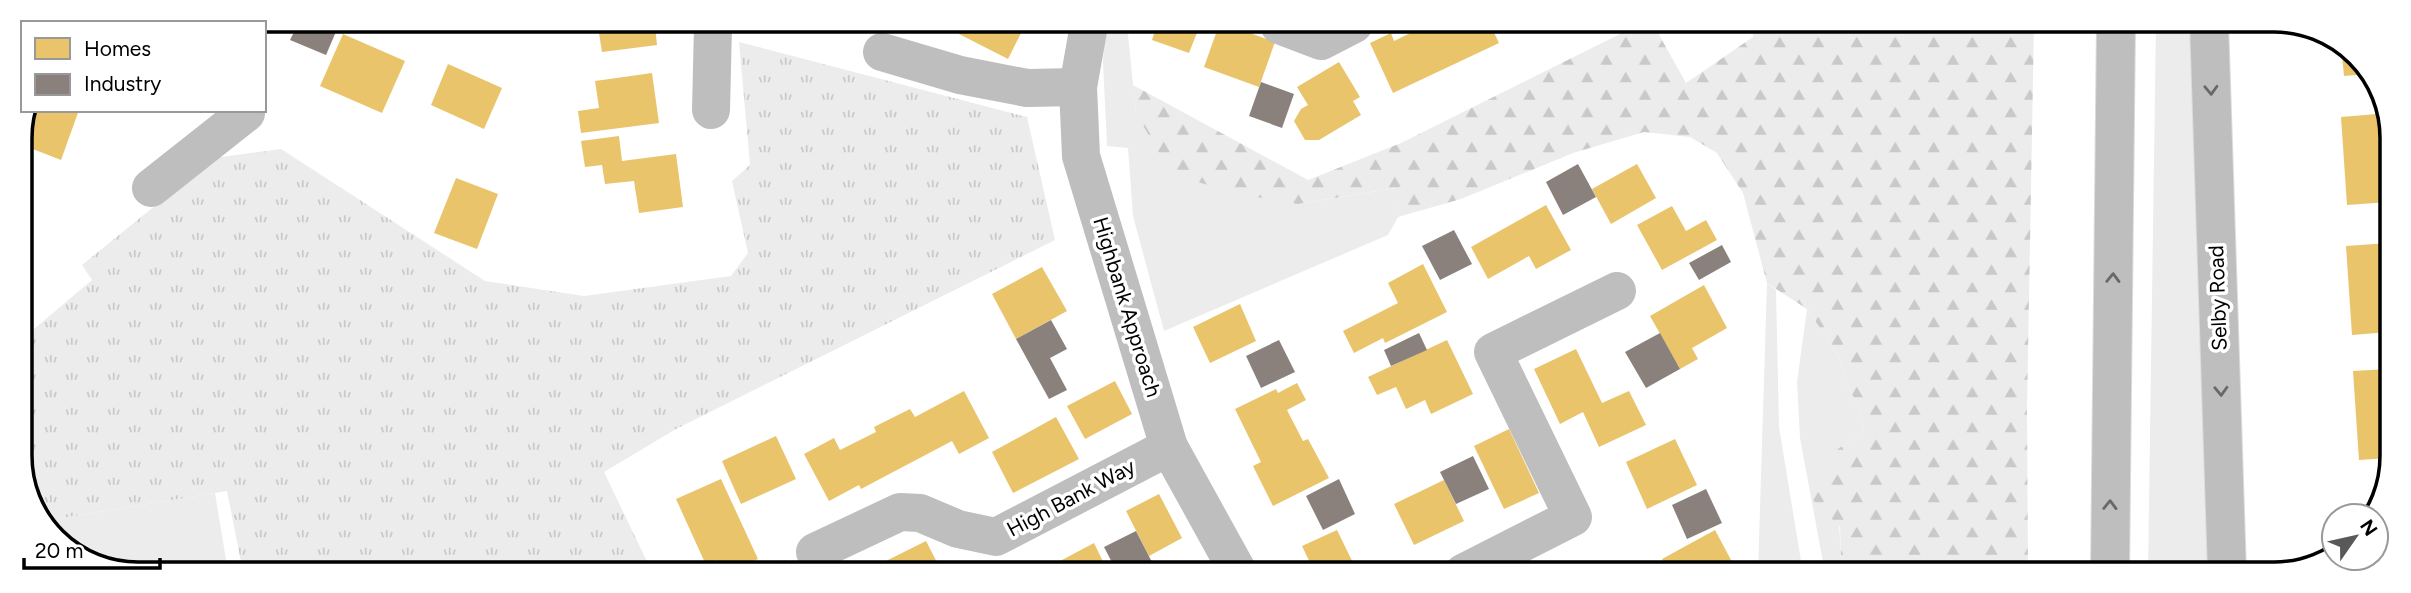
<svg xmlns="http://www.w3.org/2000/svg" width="2411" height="593" viewBox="0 0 2411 593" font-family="Figtree,sans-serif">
<defs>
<pattern id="forest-firs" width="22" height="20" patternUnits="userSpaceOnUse" patternTransform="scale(1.75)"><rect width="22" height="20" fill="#ececec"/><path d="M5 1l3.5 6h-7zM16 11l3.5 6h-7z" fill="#c9c9c9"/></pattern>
<pattern id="park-tufts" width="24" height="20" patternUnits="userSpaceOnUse" patternTransform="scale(1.75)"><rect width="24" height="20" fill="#ececec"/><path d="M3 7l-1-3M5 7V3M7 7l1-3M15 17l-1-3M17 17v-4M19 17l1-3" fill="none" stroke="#c9c9c9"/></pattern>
</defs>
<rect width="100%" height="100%" fill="#fff"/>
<!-- grass -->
<g fill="#ececec">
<polygon points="2156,22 2191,22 2208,573 2148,573"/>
<polygon points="1105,25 1127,25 1136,113 1298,204 1403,187 1398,217 1388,235 1164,331 1133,216 1128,148 1107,146 1103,62"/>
<polygon points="1767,283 1776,290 1779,427 1803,573 1758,573"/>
<polygon points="1807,309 1839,356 1845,380 1859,408 1864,431 1835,451 1841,558 1847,573 1825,573 1800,438 1797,382"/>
<polygon points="215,493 228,572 114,571 54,539 44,521"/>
</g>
<!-- forest -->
<polygon fill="url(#forest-firs)" points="2034,22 2027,409 2028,573 1847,573 1841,558 1840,527 1813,500 1835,451 1864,431 1859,408 1845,380 1839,356 1807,309 1767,283 1743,193 1717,153 1690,137 1644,132 1573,153 1461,199 1398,217 1402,187 1298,204 1238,194 1171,174 1136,113 1133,85 1308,180 1401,143 1640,24 1653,24 1686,83 1753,37 1753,23"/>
<!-- park -->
<polygon fill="url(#park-tufts)" points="739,42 1027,117 1055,240 676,429 604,472 652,572 243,572 227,491 44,521 22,479 21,340 92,280 82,265 214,158 281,149 485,281 584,296 731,276 748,253 732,181 750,165"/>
<!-- homes -->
<g fill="#e9c46a">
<polygon points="1429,24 1490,24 1499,43 1393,93 1370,43 1391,33 1394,41"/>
<polygon points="1025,25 1008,59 959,34 963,26"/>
<polygon points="1157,25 1200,25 1189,53 1152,40"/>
<polygon points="1219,25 1228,25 1275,42 1259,87 1204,67"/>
<polygon points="655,26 657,45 602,52 598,27"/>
<polygon points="343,34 405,61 382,113 320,86"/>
<polygon points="2341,45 2357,54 2368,74 2344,76"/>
<polygon points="1339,62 1360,97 1353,101 1361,115 1319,140 1305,140 1294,121 1301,109 1308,105 1297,87"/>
<polygon points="448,64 502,88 484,129 431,105"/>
<polygon points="652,73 659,123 581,133 578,111 599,108 595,81"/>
<polygon points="29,110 79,110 61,160 20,144 19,130"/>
<polygon points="2389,113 2389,202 2347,205 2341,117"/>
<polygon points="619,136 622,161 676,154 683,207 639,213 634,181 605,184 602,165 585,167 581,141"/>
<polygon points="1637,164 1656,198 1611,224 1592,189"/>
<polygon points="456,178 498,194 477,249 434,233"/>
<polygon points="1546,205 1571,250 1536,269 1529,256 1488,279 1471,247"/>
<polygon points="1672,206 1686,231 1706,220 1717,240 1662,270 1637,225"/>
<polygon points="2389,243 2389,332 2352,335 2346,246"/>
<polygon points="1423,264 1447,312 1385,343 1383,338 1354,353 1343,331 1398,303 1388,283"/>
<polygon points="1042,267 1067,311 1016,339 992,294"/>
<polygon points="1704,285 1727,328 1692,348 1698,359 1680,369 1650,316"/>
<polygon points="1240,304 1256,341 1210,363 1193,327"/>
<polygon points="1447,340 1473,394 1431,414 1425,400 1406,409 1396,387 1377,395 1368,377"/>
<polygon points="1576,349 1602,403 1629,391 1646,425 1599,447 1583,412 1560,424 1534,369"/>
<polygon points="2389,369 2389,458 2359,460 2353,371"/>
<polygon points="1115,381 1132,414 1085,439 1067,406"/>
<polygon points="1297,383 1306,400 1287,410 1303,441 1308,439 1329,478 1273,506 1253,466 1261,462 1235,409 1276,389 1278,393"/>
<polygon points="964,391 989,438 959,454 952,441 861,489 859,485 829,501 804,454 834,438 840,450 876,432 874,427 910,409 915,417"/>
<polygon points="1056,417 1079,459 1013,493 992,452"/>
<polygon points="1509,429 1539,493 1504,509 1474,446"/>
<polygon points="776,436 796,479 741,504 722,461"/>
<polygon points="1675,439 1697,485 1647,509 1626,462"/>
<polygon points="721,479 758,559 729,572 721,572 716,560 706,565 676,499"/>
<polygon points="1444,480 1464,521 1414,545 1394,504"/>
<polygon points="1159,494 1182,538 1149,556 1126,511"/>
<polygon points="1337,530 1358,573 1315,573 1302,546"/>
<polygon points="1715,530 1738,573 1670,573 1662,559"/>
<polygon points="926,541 942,572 884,572 880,564"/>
<polygon points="1094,543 1108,572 1047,572 1045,569"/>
<polygon points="785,560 790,572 759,572"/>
<polygon points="1011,564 1015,572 995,572"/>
</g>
<!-- industry -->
<g fill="#8a817c">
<polygon points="338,27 326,55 290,40 296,28"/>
<polygon points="1261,82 1294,94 1282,128 1249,116"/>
<polygon points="1578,164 1596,197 1563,215 1546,182"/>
<polygon points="1454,230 1472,264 1440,280 1422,246"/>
<polygon points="1722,245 1731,262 1699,280 1689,263"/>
<polygon points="1051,320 1067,349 1050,358 1067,390 1049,399 1016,339"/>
<polygon points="1419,333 1427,350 1391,366 1384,350"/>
<polygon points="1660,333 1680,369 1646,388 1625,352"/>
<polygon points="1279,340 1295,372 1261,388 1246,356"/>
<polygon points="1473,456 1489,489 1456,504 1440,472"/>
<polygon points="1339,479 1355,514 1323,530 1306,496"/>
<polygon points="1706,489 1722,523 1687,539 1672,505"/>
<polygon points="1136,531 1154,566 1142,572 1117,572 1104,547"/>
</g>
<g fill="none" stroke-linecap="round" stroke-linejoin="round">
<defs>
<g id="major">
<polyline points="2209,22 2227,573"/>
<polyline points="2110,573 2116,22"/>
</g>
</defs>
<!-- major casing -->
<use href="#major" stroke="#dbdbdb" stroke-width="40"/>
<!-- minor -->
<g stroke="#bebebe" stroke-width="38">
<polyline points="1089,25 1078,87 1081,156 1169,447 1238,572"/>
<polyline points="1279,25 1321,41 1354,24"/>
<polyline points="882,52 960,75 1027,88 1078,87"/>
<polyline points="711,110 713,26"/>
<polyline points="151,188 246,113 245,110"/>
<polyline points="815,552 900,512 920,513 958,529 996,537 1169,447"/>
<polyline points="1463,573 1573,517 1493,352 1617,291"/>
</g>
<!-- major -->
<use href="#major" stroke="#bebebe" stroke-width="38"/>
</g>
<!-- one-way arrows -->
<defs><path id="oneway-chevron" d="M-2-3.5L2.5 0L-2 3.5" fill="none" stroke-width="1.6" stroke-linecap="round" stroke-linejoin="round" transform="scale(1.75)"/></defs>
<g stroke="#686868">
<use href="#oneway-chevron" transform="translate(2211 90) rotate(88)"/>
<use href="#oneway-chevron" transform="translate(2113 278) rotate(-89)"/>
<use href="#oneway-chevron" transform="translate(2221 391) rotate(88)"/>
<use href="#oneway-chevron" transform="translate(2110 505) rotate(-89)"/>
</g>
<g text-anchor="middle" stroke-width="7" stroke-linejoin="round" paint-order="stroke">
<!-- street labels -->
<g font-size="21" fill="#000" stroke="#fff">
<text transform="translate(2218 298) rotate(-92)" y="7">Selby Road</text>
<text transform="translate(1127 307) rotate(73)" y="7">Highbank Approach</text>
<text transform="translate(1071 498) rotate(-28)" y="7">High Bank Way</text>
</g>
</g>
<!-- crop -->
<path d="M0 0H2411V593H0ZM138 32H2274A106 106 0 0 1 2380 138V456A106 106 0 0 1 2274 562H138A106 106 0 0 1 32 456V138A106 106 0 0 1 138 32Z" fill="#fff" fill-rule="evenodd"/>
<path fill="none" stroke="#000" stroke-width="3.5" d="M138 32H2274A106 106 0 0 1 2380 138V456A106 106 0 0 1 2274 562H138A106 106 0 0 1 32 456V138A106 106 0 0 1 138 32Z"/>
<!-- legend -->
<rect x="21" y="21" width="245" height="91" fill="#ffffff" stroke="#999999" stroke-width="2"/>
<rect x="35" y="38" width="35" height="21" fill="#e9c46a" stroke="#999999" stroke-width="2"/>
<text x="84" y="56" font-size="21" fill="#000000">Homes</text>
<rect x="35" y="74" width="35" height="21" fill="#8a817c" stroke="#999999" stroke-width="2"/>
<text x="84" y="91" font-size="21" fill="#000000">Industry</text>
<!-- north arrow -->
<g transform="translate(2355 537) rotate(56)"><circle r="33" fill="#ffffff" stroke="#999999" stroke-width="2"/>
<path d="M0-5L12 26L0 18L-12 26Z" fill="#595959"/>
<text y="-10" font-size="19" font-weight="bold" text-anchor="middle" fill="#000000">N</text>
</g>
<!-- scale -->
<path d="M24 558v10h136v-10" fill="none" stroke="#000000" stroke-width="3.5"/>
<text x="35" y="558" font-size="21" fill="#000000" stroke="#ffffff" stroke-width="5" paint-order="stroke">20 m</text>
</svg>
